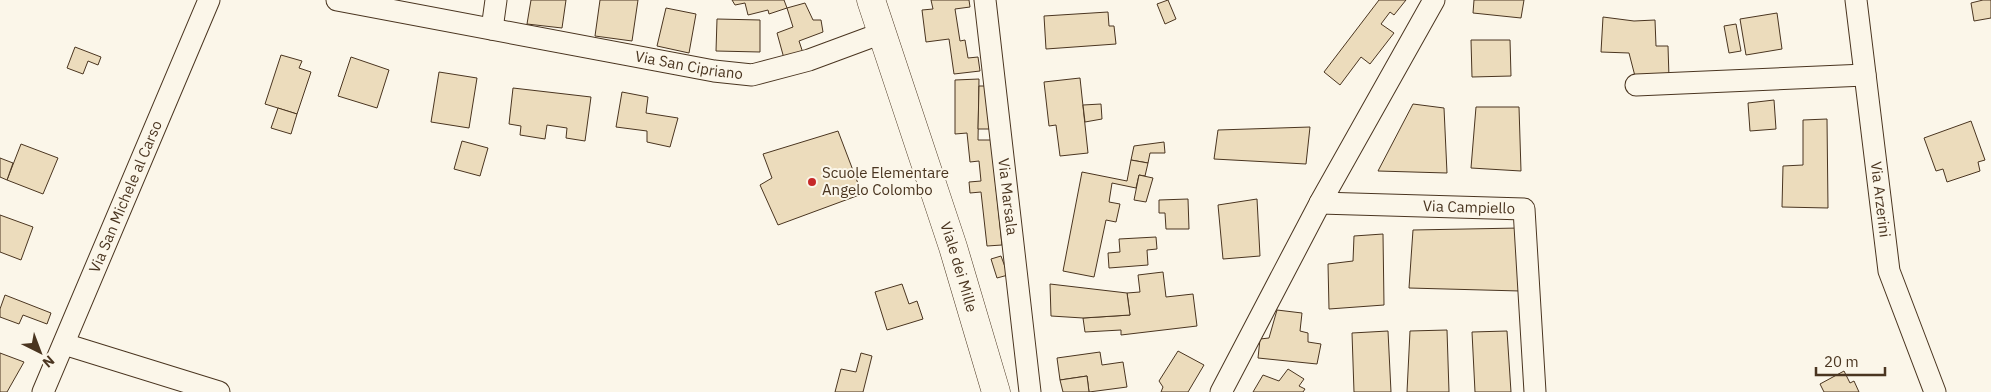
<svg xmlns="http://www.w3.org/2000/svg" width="1991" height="392" viewBox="0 0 1991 392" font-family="'IBM Plex Sans',sans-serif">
<rect width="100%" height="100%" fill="#fbf6e9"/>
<!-- building -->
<g fill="#ecdcbc" stroke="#4a3520">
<polygon points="531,0 566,0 562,28 527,24"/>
<polygon points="600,0 638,0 632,41 595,36"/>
<polygon points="732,0 784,0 787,8 769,14 768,10 748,15 745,3 735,5"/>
<polygon points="931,0 969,0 970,7 955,9 960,41 965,40 968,58 978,57 980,71 954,74 949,39 926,42 922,10 933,9"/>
<polygon points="1168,0 1176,19 1165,24 1157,4"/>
<polygon points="1379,0 1406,0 1394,15 1390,12 1381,24 1394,33 1370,64 1361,57 1340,85 1324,72"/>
<polygon points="1474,0 1524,0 1521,18 1473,13"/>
<polygon points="1983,0 1991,0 1991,18 1974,21 1971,3"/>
<polygon points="805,3 813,20 821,20 823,32 799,41 804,56 785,62 777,33 793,27 787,8"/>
<polygon points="666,8 696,14 689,53 657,46"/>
<polygon points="1108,12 1109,26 1114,26 1116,44 1046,49 1044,16"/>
<polygon points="1777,13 1782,49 1746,55 1740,19"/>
<polygon points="1603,17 1634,21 1655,20 1656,46 1668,46 1669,78 1636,80 1629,53 1601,52"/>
<polygon points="717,19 760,20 760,52 716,51"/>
<polygon points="1736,24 1741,51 1729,53 1724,26"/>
<polygon points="1471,40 1510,40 1511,76 1472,77"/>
<polygon points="75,47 101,57 98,65 88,61 83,74 67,68"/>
<polygon points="281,55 302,61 299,68 311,72 297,114 265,104"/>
<polygon points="351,57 389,70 377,108 338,96"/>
<polygon points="439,72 477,78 469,128 431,122"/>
<polygon points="1080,78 1088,153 1060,156 1056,125 1049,126 1044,82"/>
<polygon points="979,79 978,140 991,140 1002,245 987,246 981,192 970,193 969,182 981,181 979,161 970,162 967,133 955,134 955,80"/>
<polygon points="979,86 991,86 991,129 978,129"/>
<polygon points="513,88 591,97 585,141 566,138 567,128 547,125 545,139 520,135 521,126 509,124"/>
<polygon points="622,92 648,97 646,113 678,118 670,147 647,142 647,131 616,127"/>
<polygon points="1774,100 1776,129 1750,131 1748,103"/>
<polygon points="1101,104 1102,119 1085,122 1083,105"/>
<polygon points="1413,104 1444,108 1447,173 1378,171"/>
<polygon points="1476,107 1519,107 1521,171 1471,168"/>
<polygon points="278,108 297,114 291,134 271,128"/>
<polygon points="1827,119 1828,208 1782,207 1783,166 1803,165 1803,120"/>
<polygon points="1971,121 1985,160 1978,162 1980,171 1947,182 1943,169 1936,171 1924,138"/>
<polygon points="1310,127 1306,164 1214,159 1218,130"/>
<polygon points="838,131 862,194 778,225 760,185 772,178 763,154"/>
<polygon points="462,141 488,148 480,176 454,169"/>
<polygon points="1164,142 1165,153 1150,153 1148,163 1131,160 1134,146"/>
<polygon points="21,144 58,158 43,194 7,180"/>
<polygon points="0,158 13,163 7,180 0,177"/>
<polygon points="1131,160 1148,163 1145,176 1139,175 1136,188 1112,183 1109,202 1120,204 1116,222 1106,220 1094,277 1063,271 1082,172 1127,181"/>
<polygon points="1139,175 1153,178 1146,202 1134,200"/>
<polygon points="1188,199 1189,229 1166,229 1165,213 1159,213 1159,200"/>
<polygon points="1257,199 1260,256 1223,259 1218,205"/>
<polygon points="0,215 33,227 21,260 0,252"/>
<polygon points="1519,228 1520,291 1409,288 1413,230"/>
<polygon points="1383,234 1384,305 1329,309 1328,264 1353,261 1354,236"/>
<polygon points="1156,237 1157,249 1147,250 1148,265 1109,268 1108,253 1120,252 1119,239"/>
<polygon points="1001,256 1008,275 997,278 991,259"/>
<polygon points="1163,272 1166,297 1193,294 1197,326 1121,335 1121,330 1085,332 1083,318 1130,315 1127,293 1140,292 1138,275"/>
<polygon points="902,284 909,304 917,301 923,319 887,330 875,292"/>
<polygon points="1050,284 1127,293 1130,315 1083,318 1051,316"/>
<polygon points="5,295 51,313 47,324 23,315 19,324 0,317 0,309"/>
<polygon points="1277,310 1302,313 1300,331 1308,333 1308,342 1321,344 1317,364 1258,358 1260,339 1269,338"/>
<polygon points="1447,330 1449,392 1407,392 1410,331"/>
<polygon points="1388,331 1391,392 1354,392 1352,333"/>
<polygon points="1507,331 1511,392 1475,392 1472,332"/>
<polygon points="1178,351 1204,365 1188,392 1161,392 1163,387 1159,381"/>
<polygon points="1100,352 1102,365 1123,362 1127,387 1089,392 1087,376 1060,380 1057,358"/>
<polygon points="0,353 24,362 7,392 0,392"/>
<polygon points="861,353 872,356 863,392 835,392 841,369 856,372"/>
<polygon points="1288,369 1304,379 1299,386 1305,389 1303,392 1253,392 1263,375 1279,381"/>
<polygon points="1844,371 1850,383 1854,381 1859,392 1824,392 1820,384"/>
<polygon points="1087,376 1089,392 1063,392 1060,380"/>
</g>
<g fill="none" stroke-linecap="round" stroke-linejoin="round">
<defs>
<g id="street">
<path id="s1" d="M337,0L714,71L752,75L809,60L882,33"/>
<path id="s2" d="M985,0L1030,392"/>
<path id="s3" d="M1856,0L1889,271L1935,392"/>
<polyline points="492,29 496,0"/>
<polyline points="1636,85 1865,75"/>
<path id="s4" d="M1320,203L1524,209L1535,392"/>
<polyline points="64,344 219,392"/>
<path id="s5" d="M43,392L209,0"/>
<polyline points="1221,392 1320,203 1434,0"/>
</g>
<g id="secondary">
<path id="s6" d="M871,0L953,247L996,392"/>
</g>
</defs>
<!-- street casing -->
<use href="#street" stroke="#4a3520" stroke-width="23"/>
<!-- secondary casing -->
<use href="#secondary" stroke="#4a3520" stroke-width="29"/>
<!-- street -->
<use href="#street" stroke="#fbf6e9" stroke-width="21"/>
<!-- secondary -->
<use href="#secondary" stroke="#fbf6e9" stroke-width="28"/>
</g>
<!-- markers -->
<circle fill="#c62828" stroke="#fbf6e9" stroke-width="2" cx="812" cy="182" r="5"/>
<g text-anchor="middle" stroke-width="4" stroke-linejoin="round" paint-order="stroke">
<!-- street labels -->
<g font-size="15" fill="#4a3520" stroke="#fbf6e9">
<text dy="5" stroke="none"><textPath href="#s1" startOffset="358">Via San Cipriano</textPath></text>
<text dy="5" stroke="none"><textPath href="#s5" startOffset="212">Via San Michele al Carso</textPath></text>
<text dy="5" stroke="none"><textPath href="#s2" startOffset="198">Via Marsala</textPath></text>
<text dy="5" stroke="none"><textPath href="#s3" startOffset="201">Via Arzerini</textPath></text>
<text dy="5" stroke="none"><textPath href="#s4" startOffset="149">Via Campiello</textPath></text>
<text dy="5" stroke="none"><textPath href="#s6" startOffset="281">Viale dei Mille</textPath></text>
</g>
<!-- poi labels -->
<g font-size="15" fill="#4a3520" stroke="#fbf6e9" text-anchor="start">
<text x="822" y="178">Scuole Elementare<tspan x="822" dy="17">Angelo Colombo</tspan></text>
</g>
</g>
<!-- north arrow -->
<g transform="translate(40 352) rotate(138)" stroke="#fbf6e9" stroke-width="4" paint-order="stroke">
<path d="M0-4L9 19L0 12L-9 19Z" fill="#4a3520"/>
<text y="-8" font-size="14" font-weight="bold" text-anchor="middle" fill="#4a3520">N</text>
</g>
<!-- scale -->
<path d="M1816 367v8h69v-8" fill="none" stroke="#4a3520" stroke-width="2.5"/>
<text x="1824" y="367" font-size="15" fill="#4a3520" stroke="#fbf6e9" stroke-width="4" paint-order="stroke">20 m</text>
</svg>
